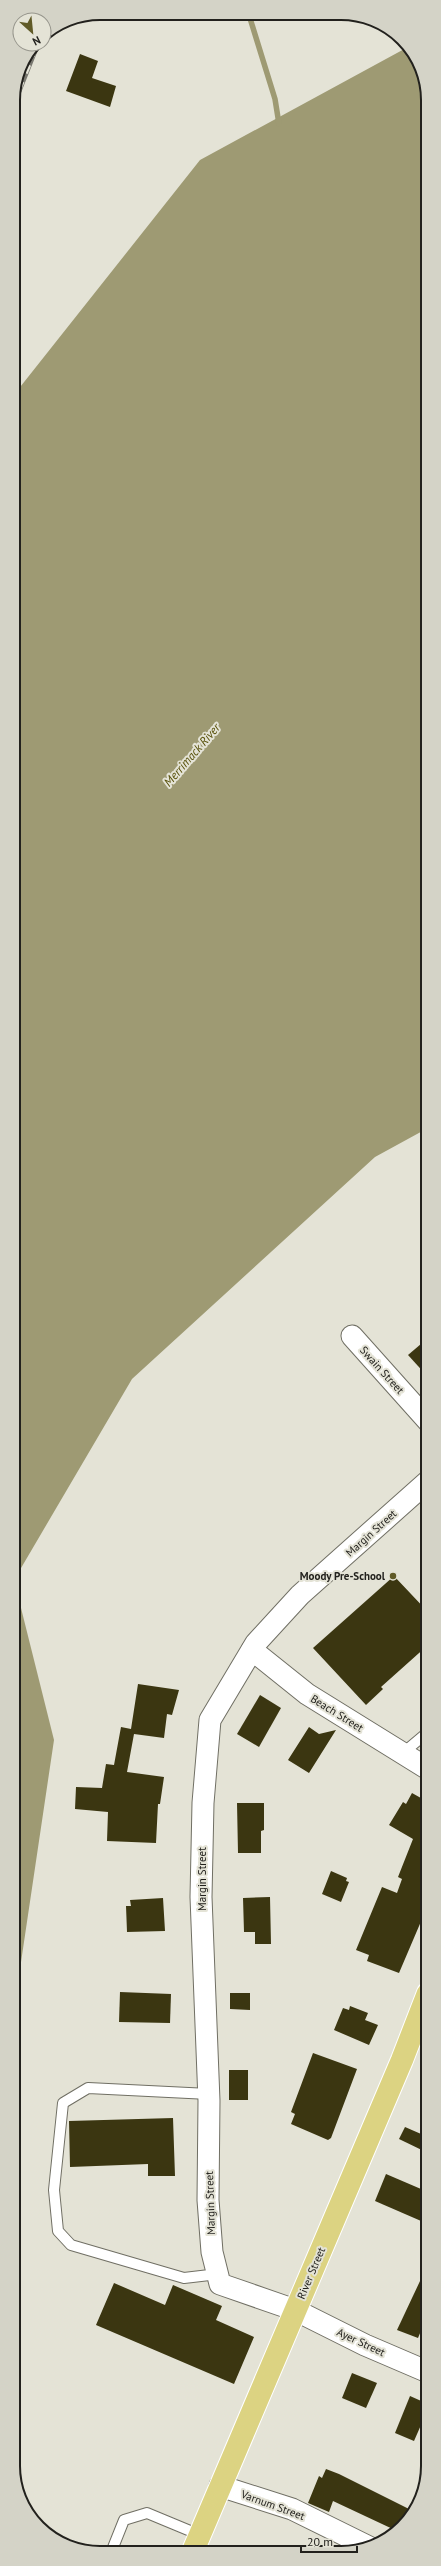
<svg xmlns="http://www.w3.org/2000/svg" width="441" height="2566" viewBox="0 0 441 2566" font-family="'PT Sans',sans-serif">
<rect width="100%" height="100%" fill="#e4e3d6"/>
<!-- water -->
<polygon fill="#9e9a73" points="408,47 428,94 428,1128 375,1157 132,1379 14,1580 54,1740 13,2016 13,396 200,160"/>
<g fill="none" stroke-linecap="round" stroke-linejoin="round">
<!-- stream -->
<polyline stroke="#9e9a73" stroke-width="5.5" points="249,15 275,99 279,124"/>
</g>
<!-- building -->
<g fill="#3b3611">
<polygon points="80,54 98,61 92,78 116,86 110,107 66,91"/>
<polygon points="428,1338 428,1377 408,1355"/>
<polygon points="394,1576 428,1612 428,1645 381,1687 383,1689 366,1705 313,1648"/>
<polygon points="138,1684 179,1690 172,1715 167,1714 164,1738 134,1734 127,1772 164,1777 160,1804 158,1804 156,1843 107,1841 108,1812 75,1809 76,1787 102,1788 106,1764 114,1765 121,1727 131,1729"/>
<polygon points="260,1695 281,1708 259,1747 237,1734"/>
<polygon points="309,1727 319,1734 336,1730 309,1773 288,1760"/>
<polygon points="412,1793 428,1802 428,1847 420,1858 428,1861 428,1905 399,1973 367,1961 369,1955 356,1950 382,1887 397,1893 402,1879 398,1877 413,1839 389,1825 403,1802 406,1804"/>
<polygon points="237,1803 264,1803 264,1830 261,1831 261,1853 238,1853"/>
<polygon points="331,1871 347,1878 346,1881 349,1882 341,1902 322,1894"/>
<polygon points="270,1897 271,1944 255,1944 255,1932 244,1932 243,1898"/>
<polygon points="163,1898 165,1931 127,1932 126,1906 131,1906 130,1900"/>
<polygon points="120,1992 171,1994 170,2023 119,2022"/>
<polygon points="230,1993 250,1993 250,2010 230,2009"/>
<polygon points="350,2006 368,2013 365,2020 378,2025 369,2045 334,2030 343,2008 349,2010"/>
<polygon points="313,2053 357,2069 331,2138 328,2140 291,2124 295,2114 291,2112"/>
<rect x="229" y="2070" width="19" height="30"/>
<polygon points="173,2118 175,2176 148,2176 148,2164 70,2167 69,2121"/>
<polygon points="405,2127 428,2137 428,2153 399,2139"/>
<polygon points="386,2174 428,2192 428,2224 375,2201"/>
<polygon points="428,2264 428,2314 418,2338 397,2330"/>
<polygon points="114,2283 165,2305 173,2285 222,2306 216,2320 254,2337 234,2384 96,2325"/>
<polygon points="352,2373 377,2383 366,2408 342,2398"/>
<polygon points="410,2396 428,2404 428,2409 414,2441 395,2433"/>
<polygon points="326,2469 339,2474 413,2511 403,2527 397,2531 333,2501 329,2512 308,2503 319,2476 322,2478"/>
</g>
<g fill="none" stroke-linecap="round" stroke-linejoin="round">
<defs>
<g id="lane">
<polyline points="403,1753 428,1732"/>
<polyline points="209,2094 88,2088 63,2103 54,2190 58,2231 71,2245 184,2278 218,2274"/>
<polyline points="112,2550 124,2520 147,2513 200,2535"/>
</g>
<g id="street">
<polyline points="352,1336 428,1421"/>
<polyline points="428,1481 300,1595 256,1643 210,1720 203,1803 201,1897 209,2101 208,2200 212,2252 220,2284 295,2310 365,2345 428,2372"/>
<polyline points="252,1650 307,1694 428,1769"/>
<polyline points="220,2486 292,2509 369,2547"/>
</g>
<polyline id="primary" points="193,2551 402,2060 428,1993"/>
</defs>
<!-- lane casing -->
<use href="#lane" stroke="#706f64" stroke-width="12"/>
<!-- street casing -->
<use href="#street" stroke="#706f64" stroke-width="23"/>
<!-- primary casing -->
<use href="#primary" stroke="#fff" stroke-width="24"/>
<!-- lane -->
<use href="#lane" stroke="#fff" stroke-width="10"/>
<!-- street -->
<use href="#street" stroke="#fff" stroke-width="21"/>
<!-- primary -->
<use href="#primary" stroke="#dcd382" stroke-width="22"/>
<defs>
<polyline id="rail" points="13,107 38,44"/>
</defs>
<!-- rail casing -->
<use href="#rail" stroke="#797870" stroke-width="4.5"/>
<!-- rail -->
<use href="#rail" stroke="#e4e3d6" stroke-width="3" stroke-dasharray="9" stroke-linecap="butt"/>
</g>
<!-- markers -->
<circle fill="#605a27" stroke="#e4e3d6" stroke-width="1.5" cx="393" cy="1576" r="4"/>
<g text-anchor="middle" stroke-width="4" stroke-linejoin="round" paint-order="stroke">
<!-- street labels -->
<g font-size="11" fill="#22211d" stroke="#e4e3d6">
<text transform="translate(382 1370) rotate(48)" y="4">Swain Street</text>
<text transform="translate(371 1533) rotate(-42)" y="4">Margin Street</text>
<text transform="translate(337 1713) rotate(32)" y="4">Beach Street</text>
<text transform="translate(202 1879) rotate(-90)" y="4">Margin Street</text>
<text transform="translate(210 2203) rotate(-92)" y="4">Margin Street</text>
<text transform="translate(311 2273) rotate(-67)" y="4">River Street</text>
<text transform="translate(361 2342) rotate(25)" y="4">Ayer Street</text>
<text transform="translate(273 2505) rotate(20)" y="4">Varnum Street</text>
</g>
<!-- poi labels -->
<g font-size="11" font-weight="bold" fill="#22211d" stroke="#e4e3d6" text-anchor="end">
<text x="385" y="1580">Moody Pre-School</text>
</g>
<!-- water labels -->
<g font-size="12" font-style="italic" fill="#554e06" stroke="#e4e3d6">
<text transform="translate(192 755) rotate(-49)" y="4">Merrimack River</text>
</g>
</g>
<!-- crop -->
<path d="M0 0H441V2566H0ZM100 20H341A80 80 0 0 1 421 100V2466A80 80 0 0 1 341 2546H100A80 80 0 0 1 20 2466V100A80 80 0 0 1 100 20Z" fill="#d4d3c7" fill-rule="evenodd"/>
<path fill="none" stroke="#22211d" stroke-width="2" d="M100 20H341A80 80 0 0 1 421 100V2466A80 80 0 0 1 341 2546H100A80 80 0 0 1 20 2466V100A80 80 0 0 1 100 20Z"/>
<!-- north arrow -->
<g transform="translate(32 32) rotate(153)"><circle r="19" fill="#e4e3d6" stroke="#96958c"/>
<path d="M0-3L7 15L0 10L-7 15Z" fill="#605a27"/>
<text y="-6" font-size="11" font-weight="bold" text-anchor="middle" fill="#22211d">N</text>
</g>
<!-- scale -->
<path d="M301 2546v6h56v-6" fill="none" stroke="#22211d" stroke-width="2"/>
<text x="307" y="2546" font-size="12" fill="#22211d" stroke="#e4e3d6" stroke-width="3" paint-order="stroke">20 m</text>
</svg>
